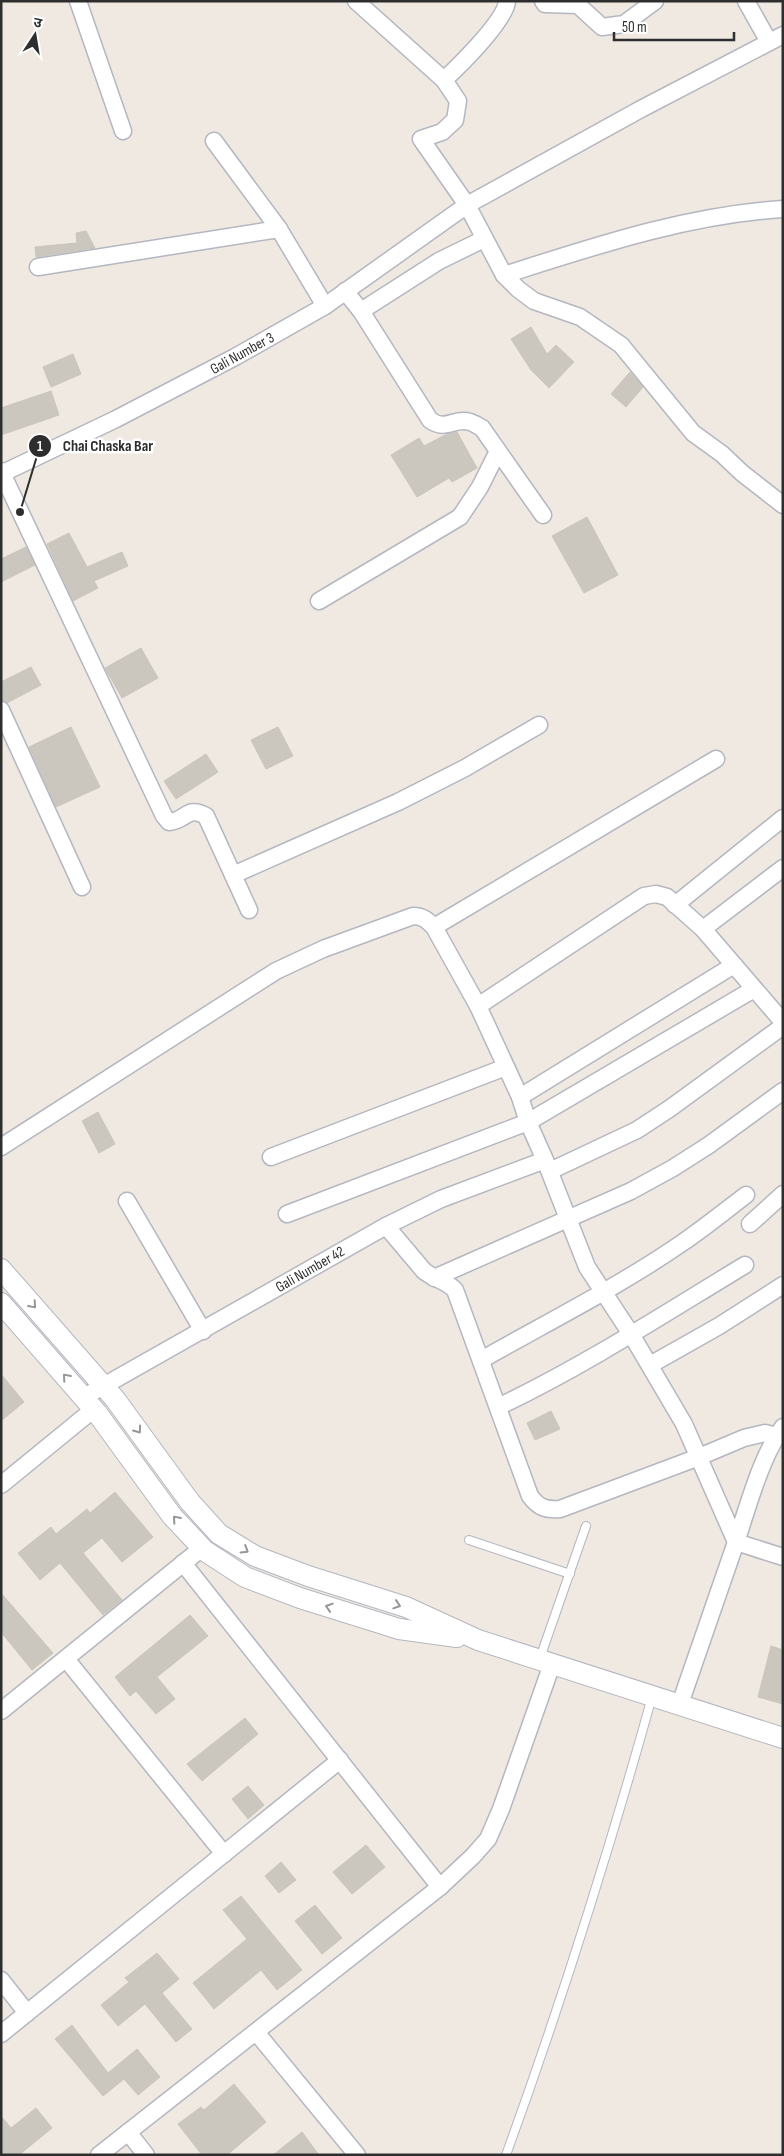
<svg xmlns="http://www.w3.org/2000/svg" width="784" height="2156" viewBox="0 0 784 2156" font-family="'Sofia Sans Condensed','Noto Sans Devanagari',sans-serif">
<rect width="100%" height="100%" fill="#efe9e1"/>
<!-- building -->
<g fill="#cbc7bf" stroke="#cbc5ba">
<polygon points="86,231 95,248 36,257 35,247 77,243 76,233"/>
<polygon points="531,327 547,354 556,345 574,362 549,388 531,370 511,339"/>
<polygon points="73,354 81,374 51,387 43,367"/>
<polygon points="630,372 643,387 626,407 611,394"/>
<polygon points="51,391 59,415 1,435 1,408"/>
<polygon points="457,432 477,468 452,482 449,478 417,497 391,455 419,438 424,446 445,435"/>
<polygon points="587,517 618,575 584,593 552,536"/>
<polygon points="69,533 87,567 122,552 128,566 94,581 98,588 73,601 47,544"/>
<polygon points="26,547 35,565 1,582 1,559"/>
<polygon points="141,648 158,678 122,698 105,668"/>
<polygon points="31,667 41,685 7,703 1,700 1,682"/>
<polygon points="71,727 100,787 56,807 29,747"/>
<polygon points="278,727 293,756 266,769 251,740"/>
<polygon points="206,754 218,772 176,799 164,781"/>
<polygon points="98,1112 115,1144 99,1153 82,1121"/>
<polygon points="1,1374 24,1402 1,1421"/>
<polygon points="551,1411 560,1429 535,1440 527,1423"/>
<polygon points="115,1492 153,1537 122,1562 102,1538 83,1553 122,1600 103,1615 60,1563 40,1580 18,1553 51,1527 56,1534 87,1509 90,1513"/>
<polygon points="1,1593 53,1653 32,1670 1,1632"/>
<polygon points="190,1615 208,1636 157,1677 175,1699 156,1714 136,1691 130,1696 115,1677"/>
<polygon points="771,1646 783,1650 783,1704 758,1697"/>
<polygon points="245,1718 258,1734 202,1781 187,1764"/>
<polygon points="248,1786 264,1805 248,1819 232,1799"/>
<polygon points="366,1845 385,1867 352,1894 333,1872"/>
<polygon points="281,1862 296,1880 279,1893 265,1876"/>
<polygon points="241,1896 302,1970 277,1990 261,1970 214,2009 193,1983 247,1939 223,1910"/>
<polygon points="315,1905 342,1938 322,1954 295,1921"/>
<polygon points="157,1953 179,1979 162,1993 192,2029 176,2042 145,2004 118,2026 101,2005 129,1982 125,1978"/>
<polygon points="72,2025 108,2073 137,2049 160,2077 138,2095 124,2079 103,2096 55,2039"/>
<polygon points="234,2084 266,2122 227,2155 202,2155 178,2124 201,2107 204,2110"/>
<polygon points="36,2108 52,2128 19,2155 1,2155 1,2116 11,2128"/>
<polygon points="302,2132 319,2155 273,2155"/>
</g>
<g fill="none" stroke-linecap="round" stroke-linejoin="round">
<defs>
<g id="service">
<polyline points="469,1540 570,1574"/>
<polyline points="540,1658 586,1526"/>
<path d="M506,2155C561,2004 609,1851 652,1697"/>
</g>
<g id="minor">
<polyline points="78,1 123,131"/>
<polyline points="356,1 444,80"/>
<path d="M507,1C506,20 459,66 444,80L458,101L455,120L442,132L421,139L467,205L504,275L518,289L534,301L580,317L621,345L693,433L722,454L742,473L783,505"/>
<polyline points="543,1 545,4 578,5 602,27 624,24 655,1"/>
<polyline points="746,1 769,42"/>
<polyline points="214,141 279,229 325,306"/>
<polyline points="38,267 279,229"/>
<path d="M504,275C595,246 687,215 783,209"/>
<path d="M345,291L361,311L430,420C446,432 454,417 470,422C474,423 478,426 482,428L543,515"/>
<polyline points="361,311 439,261 484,239"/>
<path d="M1,471L164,816L169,822C186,821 187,805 206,816L249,910"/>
<polyline points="1,474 116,419 235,357 325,306 467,205 641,109 783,35"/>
<polyline points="319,601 460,517 480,487 498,451"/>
<polyline points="1,710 82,887"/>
<polyline points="233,875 398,802 465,768 539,725"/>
<polyline points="675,905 783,818"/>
<polyline points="434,927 716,759"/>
<polyline points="703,929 783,868"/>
<polyline points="478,1006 644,896 656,894 667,897 703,929 783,1022"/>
<polyline points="520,1097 734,965"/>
<path d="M1,1147L276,971L323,949L413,916C423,916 427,920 434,927L478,1006L520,1097L528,1122L545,1160L587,1267L631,1334L684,1424L736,1542"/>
<polyline points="271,1157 506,1067"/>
<polyline points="550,1171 637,1130 669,1109 783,1026"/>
<polyline points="127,1201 203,1331"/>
<polyline points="287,1214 528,1122 754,989"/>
<polyline points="750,1224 783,1194"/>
<path d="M386,1226L424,1271C434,1279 447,1281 455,1290L530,1496C539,1508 546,1510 560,1509L699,1457L744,1438L765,1433L776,1436"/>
<polyline points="434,1278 631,1191 673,1168 709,1145 783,1091"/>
<path d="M481,1360C548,1322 618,1287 682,1243C704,1228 725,1211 746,1195"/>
<polyline points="650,1365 719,1326 783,1285"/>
<polyline points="84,1397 386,1226 441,1199 545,1160"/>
<path d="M498,1407C584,1366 664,1314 745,1265"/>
<polyline points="1,1485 94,1409"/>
<path d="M736,1542C748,1507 761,1456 783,1427"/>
<polyline points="183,1563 440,1887"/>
<polyline points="66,1659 224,1854"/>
<polyline points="680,1704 736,1542 783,1557"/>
<polyline points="1,1711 202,1548"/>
<polyline points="1,1980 27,2013"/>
<polyline points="256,2032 357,2155"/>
<polyline points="1,2034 340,1760"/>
<polyline points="128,2132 146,2155"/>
<polyline points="99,2155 440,1887 473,1856 488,1839 501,1809 552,1664"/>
</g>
<g id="tertiary">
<polyline points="1,1269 115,1399 190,1502 219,1534 255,1556 308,1576 406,1607 478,1640 783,1738"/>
<polyline points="1,1303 97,1413 172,1516 205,1551 245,1577 300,1598 399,1629 457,1637"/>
</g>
</defs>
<!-- service casing -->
<use href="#service" stroke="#b4b7c1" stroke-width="10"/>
<!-- minor casing -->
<use href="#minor" stroke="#b4b7c1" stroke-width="19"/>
<!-- tertiary casing -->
<use href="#tertiary" stroke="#b4b7c1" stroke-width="22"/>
<!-- service -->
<use href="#service" stroke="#fff" stroke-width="8"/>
<!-- minor -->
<use href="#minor" stroke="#fff" stroke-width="16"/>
<!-- tertiary -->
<use href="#tertiary" stroke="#fff" stroke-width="20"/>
</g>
<!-- one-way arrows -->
<defs><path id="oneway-chevron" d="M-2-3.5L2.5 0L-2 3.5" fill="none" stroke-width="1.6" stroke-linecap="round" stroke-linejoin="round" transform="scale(1.25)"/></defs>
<g stroke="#969696">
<use href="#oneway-chevron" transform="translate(33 1305) rotate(49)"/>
<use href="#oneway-chevron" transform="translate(66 1377) rotate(-131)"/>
<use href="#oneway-chevron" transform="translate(138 1430) rotate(54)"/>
<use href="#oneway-chevron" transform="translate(176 1519) rotate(-131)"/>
<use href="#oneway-chevron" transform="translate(245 1550) rotate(32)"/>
<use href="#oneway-chevron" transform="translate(397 1605) rotate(18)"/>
<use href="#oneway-chevron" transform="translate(329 1607) rotate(-162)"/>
</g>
<g text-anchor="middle" stroke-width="5" stroke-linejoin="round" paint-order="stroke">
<!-- street labels -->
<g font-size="15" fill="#2e2e2e" stroke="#fff">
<text transform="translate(242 353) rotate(-29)" y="5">Gali Number 3</text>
<text transform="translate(310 1269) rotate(-30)" y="5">Gali Number 42</text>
</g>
</g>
<!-- callouts -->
<path fill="none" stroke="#2e2e2e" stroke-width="2" d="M20 512L40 446"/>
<g fill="#2e2e2e" stroke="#fff" stroke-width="2">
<circle cx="20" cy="512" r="5"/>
<circle cx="40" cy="446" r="12"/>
</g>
<g font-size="15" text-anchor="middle" font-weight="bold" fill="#fff">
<text x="40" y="451">1</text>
</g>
<g font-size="16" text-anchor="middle" font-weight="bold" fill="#2e2e2e" stroke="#fff" stroke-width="5" stroke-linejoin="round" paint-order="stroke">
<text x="108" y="451">Chai Chaska Bar</text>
</g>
<!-- border -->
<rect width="784" height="2156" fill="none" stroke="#2e2e2e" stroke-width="5"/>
<!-- north arrow -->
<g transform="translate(35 35) rotate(12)" stroke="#ffffff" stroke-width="4" paint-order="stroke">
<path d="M0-4L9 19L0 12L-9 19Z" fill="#2e2e2e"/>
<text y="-8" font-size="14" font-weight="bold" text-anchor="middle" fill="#2e2e2e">उ</text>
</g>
<!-- scale -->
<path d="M614 32v8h120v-8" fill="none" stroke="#2e2e2e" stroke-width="2.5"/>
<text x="622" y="32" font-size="15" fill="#2e2e2e" stroke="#ffffff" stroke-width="4" paint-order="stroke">50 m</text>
</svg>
